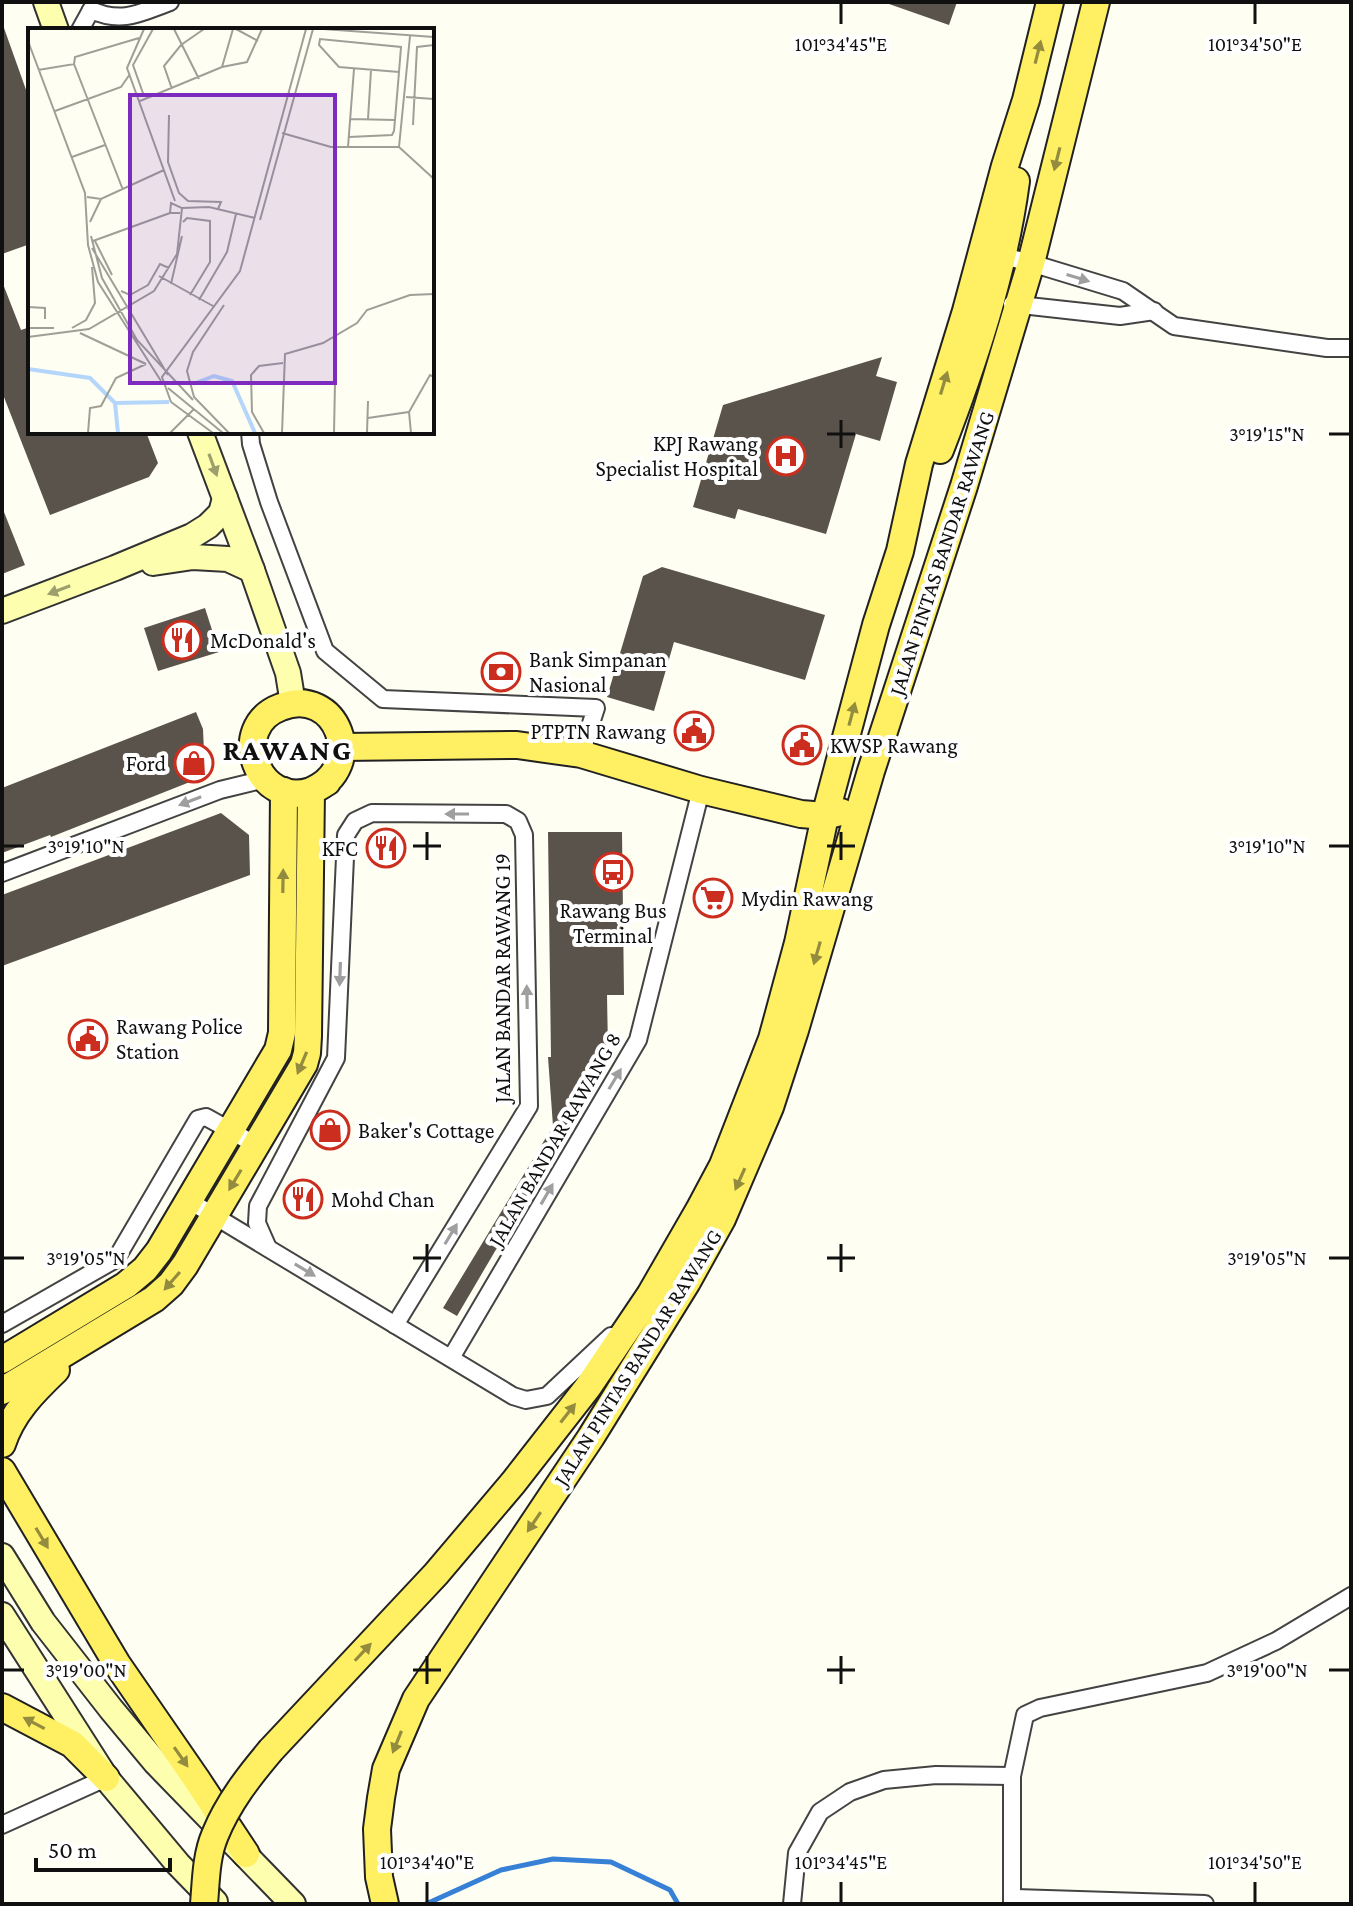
<svg xmlns="http://www.w3.org/2000/svg" width="1353" height="1906" viewBox="0 0 1353 1906" font-family="'Crimson Pro',serif">
<rect width="100%" height="100%" fill="#fffef3"/>
<g fill="none" stroke-linecap="round" stroke-linejoin="round">
<!-- stream -->
<polyline stroke="#3680d6" stroke-width="5" points="426,1904 501,1870 553,1859 611,1862 670,1890 678,1904"/>
</g>
<!-- building -->
<g fill="#5a534c">
<polygon points="889,2 957,2 949,25 889,4"/>
<polygon points="4,28 30,101 30,244 2,254 2,29"/>
<polygon points="2,284 3,284 21,330 30,327 30,432 146,432 158,463 149,477 50,515 2,392"/>
<polygon points="882,357 876,376 897,382 880,441 856,434 826,534 738,509 735,519 693,507 723,405"/>
<polygon points="2,507 25,565 2,574"/>
<polygon points="662,567 825,615 805,680 674,642 654,711 607,697 643,576"/>
<polygon points="205,608 219,652 158,671 144,628"/>
<polygon points="196,712 203,729 205,776 51,837 50,835 2,853 2,788"/>
<polygon points="221,813 249,835 250,875 2,966 2,895"/>
<polygon points="548,832 622,832 624,995 607,995 608,1051 596,1079 457,1316 443,1308 553,1126 548,1057 551,1057"/>
</g>
<g fill="none" stroke-linecap="round" stroke-linejoin="round">
<defs>
<g id="street">
<path d="M91,10C122,24 140,13 170,2"/>
<polyline points="80,30 91,10"/>
<polyline points="1003,256 1031,263 1123,291 1174,326 1327,348 1351,348"/>
<polyline points="1012,304 1120,316 1154,311"/>
<polyline points="250,432 251,444 269,502 325,651 383,699 596,708 581,754"/>
<polyline points="2,873 220,790 265,779"/>
<polyline points="188,1200 513,1396 526,1400 547,1396 611,1336"/>
<polyline points="268,1248 257,1223 258,1206 336,1058 346,835 355,821 372,813 506,814 518,821 524,835 529,1106 395,1325"/>
<polyline points="2,1324 116,1259 198,1119 206,1117 256,1145"/>
<polyline points="451,1358 638,1040 701,790"/>
<polyline points="2,1825 106,1778"/>
<polyline points="1012,1898 1205,1904"/>
<polyline points="792,1904 797,1853 820,1812 850,1792 884,1780 936,1775 1012,1776"/>
<polyline points="1012,1904 1012,1776 1025,1715 1040,1708 1207,1673 1276,1641 1351,1596"/>
</g>
<g id="secondary">
<polyline points="46,2 56,30"/>
<polyline points="200,432 252,570 288,673 293,704"/>
<polyline points="153,563 193,557 228,559 252,570"/>
<polyline points="2,611 115,568 192,536 208,526 221,513 225,498"/>
<polyline points="2,1556 43,1622 111,1709 156,1763 293,1904"/>
<polyline points="2,1615 106,1778 178,1864 215,1902"/>
</g>
<g id="primary">
<path d="M940,450C973,365 1004,272 1016,181"/>
<polyline points="342,747 517,745 581,754 701,790 801,814 825,816 841,812"/>
<polyline points="2,1360 126,1285 145,1269 159,1251 278,1050 282,1033 284,791"/>
<path d="M2,1391L154,1299L171,1284L185,1265L304,1064L307,1053L308,1036L311,791C369,766 336,685 281,707C227,727 258,809 311,791C316,789 322,785 327,782"/>
<path d="M2,1444C12,1413 33,1392 56,1370"/>
<polyline points="2,1471 117,1664 197,1780 246,1854"/>
<polyline points="2,1707 72,1744 106,1778"/>
<polyline points="271,1750 436,1574 513,1483 588,1387 650,1295 699,1210 723,1165 772,1039 798,943 825,816 876,625 900,551 919,464 966,311 1005,166 1026,100 1050,2"/>
<polyline points="385,1904 379,1877 377,1829 381,1798 386,1769 416,1699 591,1437 687,1282 722,1219 770,1107 795,1030 871,771 964,486 1031,263 1096,2"/>
</g>
</defs>
<!-- street casing -->
<use href="#street" stroke="#434343" stroke-width="20"/>
<!-- secondary casing -->
<use href="#secondary" stroke="#323232" stroke-width="28"/>
<!-- primary casing -->
<use href="#primary" stroke="#212121" stroke-width="30"/>
<!-- street -->
<use href="#street" stroke="#fff" stroke-width="16"/>
<!-- secondary -->
<use href="#secondary" stroke="#fdffae" stroke-width="24"/>
<!-- primary -->
<use href="#primary" stroke="#ffef63" stroke-width="26"/>
<defs>
<path id="primary-bridge" d="M204,1904C206,1881 206,1856 215,1835C228,1803 249,1776 271,1750"/>
</defs>
<!-- primary-bridge casing -->
<use href="#primary-bridge" stroke="#212121" stroke-width="30" stroke-linecap="butt"/>
<!-- primary-bridge -->
<use href="#primary-bridge" stroke="#ffef63" stroke-width="26"/>
</g>
<!-- one-way arrows -->
<defs><path id="oneway-solid" d="M-6-.8H1V-3.2L6.5 0L1 3.2V.8H-6Z" transform="scale(2)"/></defs>
<g fill="#938b3e">
<use href="#oneway-solid" transform="translate(1038 52) rotate(-76)"/>
<use href="#oneway-solid" transform="translate(1057 159) rotate(104)"/>
<use href="#oneway-solid" transform="translate(944 383) rotate(-73)"/>
<use href="#oneway-solid" transform="translate(852 714) rotate(-75)"/>
<use href="#oneway-solid" transform="translate(283 881) rotate(-89)"/>
<use href="#oneway-solid" transform="translate(817 953) rotate(106)"/>
<use href="#oneway-solid" transform="translate(302 1063) rotate(113)"/>
<use href="#oneway-solid" transform="translate(740 1179) rotate(114)"/>
<use href="#oneway-solid" transform="translate(235 1180) rotate(121)"/>
<use href="#oneway-solid" transform="translate(172 1281) rotate(131)"/>
<use href="#oneway-solid" transform="translate(568 1413) rotate(-52)"/>
<use href="#oneway-solid" transform="translate(534 1522) rotate(124)"/>
<use href="#oneway-solid" transform="translate(42 1538) rotate(59)"/>
<use href="#oneway-solid" transform="translate(363 1652) rotate(-47)"/>
<use href="#oneway-solid" transform="translate(34 1723) rotate(-152)"/>
<use href="#oneway-solid" transform="translate(397 1742) rotate(112)"/>
<use href="#oneway-solid" transform="translate(181 1757) rotate(55)"/>
</g>
<g fill="#9f9f9f">
<use href="#oneway-solid" transform="translate(1078 278) rotate(17)"/>
<use href="#oneway-solid" transform="translate(190 801) rotate(159)"/>
<use href="#oneway-solid" transform="translate(457 814) rotate(-180)"/>
<use href="#oneway-solid" transform="translate(340 974) rotate(92)"/>
<use href="#oneway-solid" transform="translate(527 997) rotate(-91)"/>
<use href="#oneway-solid" transform="translate(615 1079) rotate(-59)"/>
<use href="#oneway-solid" transform="translate(547 1194) rotate(-60)"/>
<use href="#oneway-solid" transform="translate(451 1234) rotate(-59)"/>
<use href="#oneway-solid" transform="translate(305 1270) rotate(31)"/>
</g>
<g fill="#9e9f6f">
<use href="#oneway-solid" transform="translate(213 465) rotate(70)"/>
<use href="#oneway-solid" transform="translate(59 590) rotate(159)"/>
</g>
<!-- ticks -->
<path fill="none" stroke="#101010" stroke-width="3" d="M841,4V24M1255,4V24M841,420V448M827,434H855M1329,434H1349M427,832V860M841,832V860M4,846H24M413,846H441M827,846H855M1329,846H1349M427,1244V1272M841,1244V1272M4,1258H24M413,1258H441M827,1258H855M1329,1258H1349M427,1656V1684M841,1656V1684M4,1670H24M413,1670H441M827,1670H855M1329,1670H1349M427,1882V1902M841,1882V1902M1255,1882V1902"/>
<!-- icons -->
<defs>
<symbol id="hospital-ring" viewBox="-11 -11 22 22"><circle r="9.5" fill="#fff" stroke="#cb2e1e" stroke-width="1.5"/><path d="M-5-5h3v3.5h4V-5h3V5h-3V1.5h-4V5h-3Z" fill="#cb2e1e"/></symbol>
<symbol id="restaurant-ring" viewBox="-11 -11 22 22"><circle r="9.5" fill="#fff" stroke="#cb2e1e" stroke-width="1.5"/><path d="M-5-6h1v4h1v-4h1v4h1v-4h1v5L-1.5 .5V6h-2V.5L-5-1ZM5-6V6H3V1.5H1.5Q1.5-4 5-6Z" fill="#cb2e1e"/></symbol>
<symbol id="bank-ring" viewBox="-11 -11 22 22"><circle r="9.5" fill="#fff" stroke="#cb2e1e" stroke-width="1.5"/><path d="M-6-4H6V4H-6ZM0-2.3a2.3 2.3 0 1 0 0 4.6a2.3 2.3 0 1 0 0-4.6Z" fill="#cb2e1e"/></symbol>
<symbol id="civic-ring" viewBox="-11 -11 22 22"><circle r="9.5" fill="#fff" stroke="#cb2e1e" stroke-width="1.5"/><path d="M-.6-6.5H3V-4.5H.6V-3L4-1V1h2V6H-6V1h2V-1L-.6-3ZM-1.2 2.5V6h2.4V2.5Z" fill="#cb2e1e"/></symbol>
<symbol id="shop-ring" viewBox="-11 -11 22 22"><circle r="9.5" fill="#fff" stroke="#cb2e1e" stroke-width="1.5"/><path d="M-5-2.5h2.3a2.7 3.5 0 0 1 5.4 0H5L5.5 6h-11ZM-1.5-2.5h3a1.5 2.3 0 0 0-3 0Z" fill="#cb2e1e"/></symbol>
<symbol id="bus-ring" viewBox="-11 -11 22 22"><circle r="9.5" fill="#fff" stroke="#cb2e1e" stroke-width="1.5"/><path d="M-5-6H5V4H4V6H2V4H-2V6H-4V4H-5ZM-3.5-4V0h7V-4ZM-3.5 1.2v1.5H-2V1.2ZM2 1.2v1.5H3.5V1.2Z" fill="#cb2e1e"/></symbol>
<symbol id="supermarket-ring" viewBox="-11 -11 22 22"><circle r="9.5" fill="#fff" stroke="#cb2e1e" stroke-width="1.5"/><path d="M-6-5.5h2.5l.6 2H6L4.5 2H-2.5L-4.4-4H-6ZM-1.5 3.2a1.3 1.3 0 1 0 .1 0ZM3 3.2a1.3 1.3 0 1 0 .1 0Z" fill="#cb2e1e"/></symbol>
</defs>
<g fill-rule="evenodd">
<use href="#hospital-ring" x="764" y="434" width="44" height="44"/>
<use href="#restaurant-ring" x="160" y="618" width="44" height="44"/>
<use href="#bank-ring" x="479" y="650" width="44" height="44"/>
<use href="#civic-ring" x="672" y="709" width="44" height="44"/>
<use href="#civic-ring" x="780" y="723" width="44" height="44"/>
<use href="#shop-ring" x="172" y="741" width="44" height="44"/>
<use href="#restaurant-ring" x="364" y="826" width="44" height="44"/>
<use href="#bus-ring" x="591" y="850" width="44" height="44"/>
<use href="#supermarket-ring" x="691" y="876" width="44" height="44"/>
<use href="#civic-ring" x="66" y="1017" width="44" height="44"/>
<use href="#shop-ring" x="308" y="1108" width="44" height="44"/>
<use href="#restaurant-ring" x="281" y="1177" width="44" height="44"/>
</g>
<g text-anchor="middle" stroke-width="8" stroke-linejoin="round" paint-order="stroke">
<!-- poi labels -->
<g font-size="22" fill="#101010" stroke="#fff" text-anchor="start">
<text x="758" y="451" text-anchor="end">KPJ Rawang<tspan x="758" dy="25">Specialist Hospital</tspan></text>
<text x="210" y="648">McDonald's</text>
<text x="529" y="667">Bank Simpanan<tspan x="529" dy="25">Nasional</tspan></text>
<text x="666" y="739" text-anchor="end">PTPTN Rawang</text>
<text x="830" y="753">KWSP Rawang</text>
<text x="166" y="771" text-anchor="end">Ford</text>
<text x="358" y="856" text-anchor="end">KFC</text>
<text x="741" y="906">Mydin Rawang</text>
<text x="613" y="918" text-anchor="middle">Rawang Bus<tspan x="613" dy="25">Terminal</tspan></text>
<text x="116" y="1034">Rawang Police<tspan x="116" dy="25">Station</tspan></text>
<text x="358" y="1138">Baker's Cottage</text>
<text x="331" y="1207">Mohd Chan</text>
</g>
<!-- street labels -->
<g font-size="22" fill="#101010" stroke="#fff">
<text transform="translate(941 553) rotate(-72)" y="8">JALAN PINTAS BANDAR RAWANG</text>
<text transform="translate(502 978) rotate(-90)" y="8">JALAN BANDAR RAWANG 19</text>
<text transform="translate(554 1139) rotate(-60)" y="8">JALAN BANDAR RAWANG 8</text>
<text transform="translate(637 1357) rotate(-58)" y="8">JALAN PINTAS BANDAR RAWANG</text>
</g>
<!-- district labels -->
<g font-size="30" font-weight="bold" letter-spacing="2" fill="#101010" stroke="#fff">
<text x="288" y="760">RAWANG</text>
</g>
</g>
<!-- overview -->
<g transform="translate(28 28)">
<rect width="406" height="406" fill="#fffef3"/>
<path fill="none" stroke="#b4d6fa" stroke-width="4" d="M0,341L62,350L87,375L90,405M165,356L186,348L204,353L227,405M87,375L141,374"/>
<path fill="none" stroke="#9f9f98" stroke-width="2" d="M116,1L99,40L147,173M146,1L171,51M208,1L230,13M295,1L406,9M0,13L57,165L60,217L70,254L133,353M46,36L47,29L111,10M194,39L205,1M10,42L46,36L95,162M144,61L136,38L153,17L176,1M116,68L105,37L125,1M378,69L406,71M112,73L194,39L219,34L234,1M27,83L93,59L102,46M141,87L140,134L151,165L160,173L193,174L190,181M322,91L367,92M340,91L343,42M385,97L389,19L406,17M254,105L303,119H371L406,151M321,109L364,107L366,103L367,92L371,44L373,19L292,11L291,17L311,39L371,44M320,119L326,41M371,119L382,8M44,129L77,117M59,169L73,171L136,142M154,180L181,179L227,190M0,185V234M232,192L285,1M62,194L73,171M155,194L159,190L182,193V234L162,267M63,208L74,250L109,312L165,372M65,213L142,185M67,213L84,247M64,220L140,347M131,248L185,278M143,256L154,208M93,263L102,267L120,257L132,236L141,240M171,272L199,224L208,186M196,277L165,324L159,343L166,369L201,405M0,279L17,280V291M0,300H26M44,300L58,292L67,275L64,239M52,305L118,336M0,309L61,301L126,263L149,226L154,180L143,175L142,185H152M256,354L307,355L306,405M140,360L195,405M381,384L402,347L406,349M340,390L381,384L383,405M60,405L62,380L73,378L88,350L118,336M142,405L166,381M185,405L143,374L134,349L212,243L278,1M236,405L224,384L223,347L231,338L255,335M254,405L257,326L295,315L329,295L339,282L382,267L406,266M339,405L340,373"/>
<path fill="#7b2cbf" fill-opacity="0.15" stroke="#7b2cbf" stroke-width="4" d="M102,67H307V355H102Z"/>
<rect width="406" height="406" fill="none" stroke="#101010" stroke-width="4"/>
</g>
<g font-size="20" text-anchor="middle" fill="#101010" stroke="#fff" stroke-width="8" stroke-linejoin="round" paint-order="stroke">
<text x="841" y="51">101°34'45"E</text>
<text x="1255" y="51">101°34'50"E</text>
<text x="1267" y="441">3°19'15"N</text>
<text x="86" y="853">3°19'10"N</text>
<text x="1267" y="853">3°19'10"N</text>
<text x="86" y="1265">3°19'05"N</text>
<text x="1267" y="1265">3°19'05"N</text>
<text x="86" y="1677">3°19'00"N</text>
<text x="1267" y="1677">3°19'00"N</text>
<text x="427" y="1869">101°34'40"E</text>
<text x="841" y="1869">101°34'45"E</text>
<text x="1255" y="1869">101°34'50"E</text>
</g>
<!-- border -->
<rect width="1353" height="1906" fill="none" stroke="#101010" stroke-width="8"/>
<!-- scale -->
<path d="M36 1858v12h134v-12" fill="none" stroke="#101010" stroke-width="4"/>
<text x="48" y="1858" font-size="24" fill="#101010" stroke="#ffffff" stroke-width="6" paint-order="stroke">50 m</text>
</svg>
